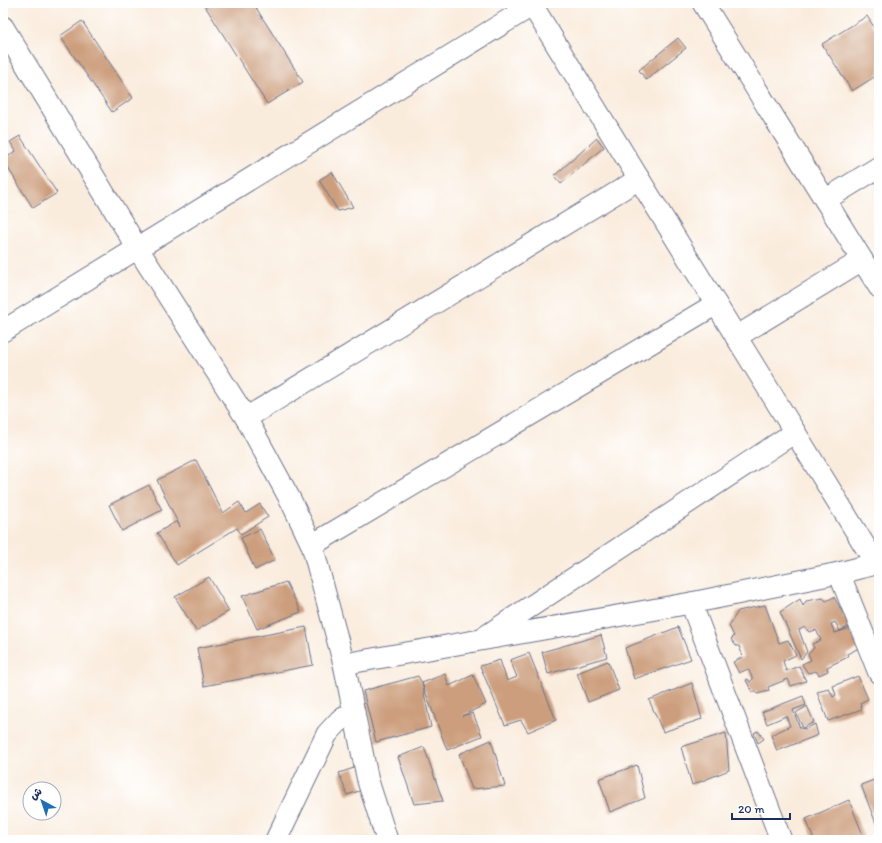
<svg xmlns="http://www.w3.org/2000/svg" width="882" height="843" viewBox="0 0 882 843" font-family="Itim,'Playpen Sans Arabic',sans-serif">
<rect width="100%" height="100%" fill="#fff"/>
<filter id="ink" filterUnits="userSpaceOnUse"><feTurbulence type="fractalNoise" baseFrequency=".025" numOctaves="2"/><feDisplacementMap in="SourceGraphic" scale="8" xChannelSelector="R" yChannelSelector="G"/><feConvolveMatrix kernelMatrix="1 2 1 2 8 2 1 2 1" color-interpolation-filters="sRGB"/></filter>
<filter id="wash" filterUnits="userSpaceOnUse"><feTurbulence type="fractalNoise" baseFrequency=".012" numOctaves="4" result="noise"/><feDisplacementMap in="SourceGraphic" scale="16" xChannelSelector="R" yChannelSelector="G"/><feGaussianBlur stdDeviation="0.9" result="paint"/><feColorMatrix in="noise" values="0 0 0 0 0 0 0 0 0 0 0 0 0 0 0 0 0 1.4 0 .05"/><feComposite in="paint" operator="in"/></filter>
<g filter="url(#wash)">
<rect width="100%" height="100%" fill="#faecdd"/>
<g id="blocks">
<!-- building -->
<g fill="#cc9e7d">
<polygon points="203,3 253,3 303,82 267,104"/>
<polygon points="867,16 879,35 879,74 852,91 822,44"/>
<polygon points="82,21 133,98 112,112 60,36"/>
<polygon points="678,38 686,48 646,80 639,70"/>
<polygon points="20,136 57,193 33,208 3,160 16,151 10,142"/>
<polygon points="597,138 604,147 561,184 554,176"/>
<polygon points="332,172 353,207 338,211 319,180"/>
<polygon points="196,460 223,513 239,502 246,513 260,504 268,517 241,534 237,528 177,565 157,533 177,521 180,527 157,480"/>
<polygon points="149,485 162,510 122,531 109,505"/>
<polygon points="260,529 275,560 255,570 241,538"/>
<polygon points="209,577 229,611 196,631 175,597"/>
<polygon points="286,582 301,612 257,629 242,596"/>
<polygon points="834,597 845,617 849,615 851,625 840,631 835,622 831,624 835,633 850,628 859,648 847,654 848,657 827,667 828,671 819,675 816,671 808,673 802,664 811,660 808,654 814,648 812,644 821,640 816,630 809,632 805,627 799,630 807,652 801,659 780,612 800,599 803,606 806,601 823,598 826,601"/>
<polygon points="765,605 779,643 788,640 796,655 783,661 786,671 799,666 806,681 791,686 788,679 768,687 769,691 757,694 756,692 752,692 746,680 748,679 750,682 753,679 748,669 739,673 733,662 743,657 739,646 736,646 731,639 734,636 729,626 738,611"/>
<polygon points="306,627 313,665 204,686 197,648"/>
<polygon points="678,627 691,659 634,679 625,648"/>
<polygon points="601,635 607,657 548,674 542,652"/>
<polygon points="529,653 556,720 528,732 521,720 505,725 480,666 500,660 507,681 517,677 510,660"/>
<polygon points="608,661 619,690 588,702 577,673"/>
<polygon points="445,674 449,686 473,675 486,704 462,716 473,713 482,736 447,750 422,683"/>
<polygon points="418,676 422,683 431,727 376,742 363,691"/>
<polygon points="858,676 868,699 860,703 862,709 828,721 817,692 829,689 833,697 836,695 833,686"/>
<polygon points="692,683 702,719 663,732 649,700"/>
<polygon points="803,696 806,705 793,710 800,728 806,729 815,724 818,735 777,751 771,735 790,726 786,716 767,724 762,712"/>
<polygon points="807,706 814,722 803,728 796,713"/>
<polygon points="758,731 764,739 758,743 754,733"/>
<polygon points="726,733 729,770 692,785 681,747"/>
<polygon points="491,740 505,786 472,789 459,754"/>
<polygon points="424,747 443,801 414,804 398,757"/>
<polygon points="637,765 645,798 610,812 599,779"/>
<polygon points="354,768 362,790 347,795 339,773"/>
<polygon points="879,778 879,831 861,785"/>
<polygon points="849,800 865,840 814,840 806,819"/>
</g>
</g>
</g>
<g filter="url(#ink)">
<use href="#blocks" fill-opacity="0" stroke="#69718a" stroke-width="1"/>
<g fill="none" stroke-linecap="round" stroke-linejoin="round">
<defs>
<g id="minor">
<polyline points="703,3 879,287"/>
<polyline points="532,5 876,564"/>
<polyline points="3,27 138,249 246,418 291,501 312,545 344,664 368,781 387,840"/>
<polyline points="825,200 879,167"/>
<polyline points="3,331 536,3"/>
<polyline points="736,337 862,260"/>
<polyline points="246,418 639,179"/>
<polyline points="312,545 716,304"/>
<polyline points="839,573 879,563"/>
<polyline points="691,603 781,840"/>
<polyline points="486,636 795,432"/>
<polyline points="344,664 691,603 839,573 879,673"/>
<polyline points="276,840 327,734 340,720 354,712"/>
</g>
</defs>
<!-- minor casing -->
<use href="#minor" stroke="#69718a" stroke-width="23"/>
<!-- minor -->
<use href="#minor" stroke="#fff" stroke-width="21"/>
</g>
</g>
<!-- margin -->
<rect width="882" height="843" fill="none" stroke="#fff" stroke-width="16"/>
<!-- north arrow -->
<g transform="translate(42 801) rotate(320)"><circle r="19" fill="#ffffff" stroke="#a4acbf"/>
<path d="M0-3L7 15L0 10L-7 15Z" fill="#1f6fb2"/>
<text y="-6" font-size="11" font-weight="bold" text-anchor="middle" fill="#1b2f5e">ش</text>
</g>
<!-- scale -->
<path d="M732 813v6h58v-6" fill="none" stroke="#1b2f5e" stroke-width="2"/>
<text x="738" y="813" font-size="12" fill="#1b2f5e" stroke="#ffffff" stroke-width="3" paint-order="stroke">20 m</text>
</svg>
